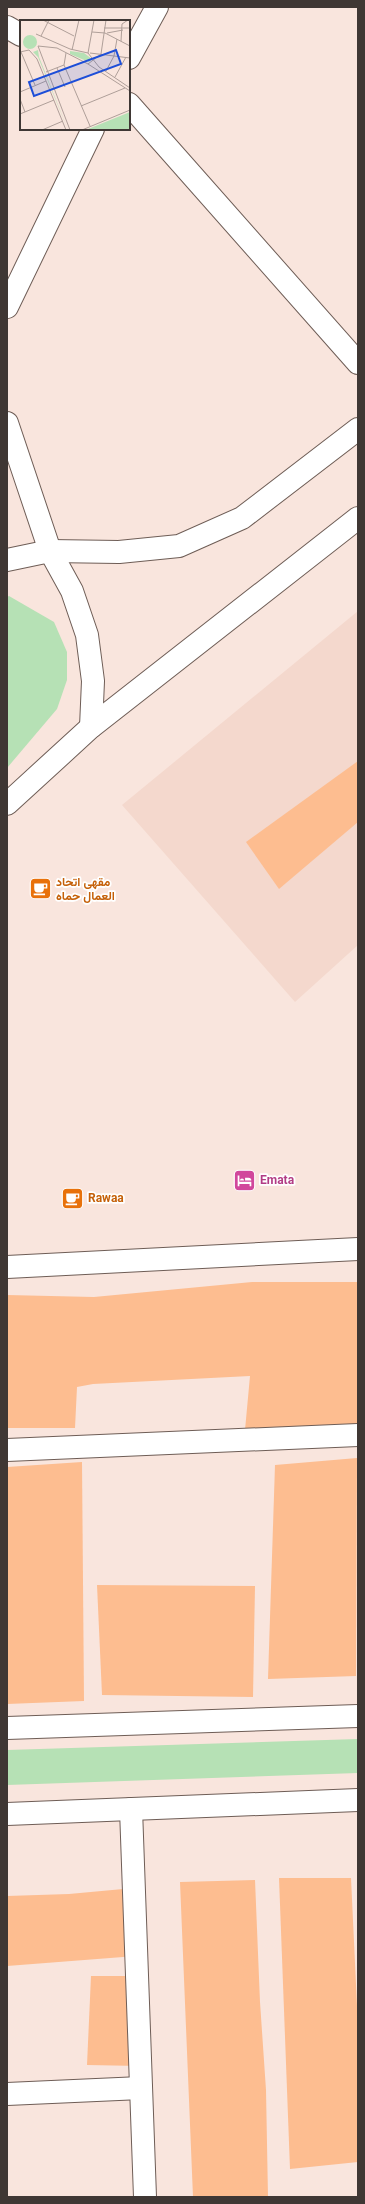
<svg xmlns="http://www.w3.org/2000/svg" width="365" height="2204" viewBox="0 0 365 2204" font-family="Georgia,Vazirmatn,serif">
<rect width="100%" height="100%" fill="#f9e5dd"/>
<!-- built -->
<polygon fill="#f4d8cd" points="358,611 358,945 295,1002 122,805"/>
<!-- green -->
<g fill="#b6e1b5">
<polygon points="9,596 54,622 67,652 67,680 57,709 7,768 7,597"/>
<polygon points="358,1739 358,1773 7,1785 7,1750"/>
</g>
<!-- building -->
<g fill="#fdbd90">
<polygon points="358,761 358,822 279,889 246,842"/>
<polygon points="252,1282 358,1282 357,1425 245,1430 250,1376 93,1384 77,1387 75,1428 7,1428 7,1295 94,1297"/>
<polygon points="357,1458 356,1676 268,1679 275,1465"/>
<polygon points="82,1462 84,1701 7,1704 7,1467"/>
<polygon points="97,1585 255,1586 253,1697 102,1695"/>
<polygon points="279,1878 351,1878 358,2027 358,2162 290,2169"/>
<polygon points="255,1880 260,2002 266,2090 268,2197 193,2197 180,1882"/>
<polygon points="134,1888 136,1956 7,1966 7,1896 69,1894"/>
<polygon points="91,1976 137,1976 140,2066 87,2065"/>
</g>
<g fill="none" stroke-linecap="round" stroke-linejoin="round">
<defs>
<g id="minor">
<polyline points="7,27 21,35"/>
<polyline points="129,104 358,363"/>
<polyline points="7,1267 358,1249"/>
<polyline points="7,1450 358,1435"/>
<polyline points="131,1809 145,2197"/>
<polyline points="7,2094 141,2088"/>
</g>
<g id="major">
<polyline points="129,58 157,7"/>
<polyline points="7,307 93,129"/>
<polyline points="7,423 50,551 72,591 87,635 93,681 91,727"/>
<polyline points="7,560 50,551 119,552 179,546 242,518 358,429"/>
<polyline points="7,804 91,727 358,518"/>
<polyline points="7,1728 358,1716"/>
<polyline points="7,1814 358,1800"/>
</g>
</defs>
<!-- minor casing -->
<use href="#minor" stroke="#6e5d56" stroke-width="24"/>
<!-- major casing -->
<use href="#major" stroke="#6e5d56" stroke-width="24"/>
<!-- minor -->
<use href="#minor" stroke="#fff" stroke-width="22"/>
<!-- major -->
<use href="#major" stroke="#fff" stroke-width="22"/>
</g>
<!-- icons -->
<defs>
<symbol id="cafe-square" viewBox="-11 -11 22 22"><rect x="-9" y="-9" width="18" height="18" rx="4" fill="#e8710a" stroke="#fff"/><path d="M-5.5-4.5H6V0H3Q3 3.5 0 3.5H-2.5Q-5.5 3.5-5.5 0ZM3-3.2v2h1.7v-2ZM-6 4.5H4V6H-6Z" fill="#fff"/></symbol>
<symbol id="hotel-square" viewBox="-11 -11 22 22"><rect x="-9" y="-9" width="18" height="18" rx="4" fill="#d1479c" stroke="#fff"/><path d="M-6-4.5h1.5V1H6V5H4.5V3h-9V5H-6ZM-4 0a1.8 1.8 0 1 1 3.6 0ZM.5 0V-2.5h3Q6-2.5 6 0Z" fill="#fff"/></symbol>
</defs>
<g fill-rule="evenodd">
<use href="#cafe-square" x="28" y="876" width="25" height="25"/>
<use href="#hotel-square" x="232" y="1168" width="25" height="25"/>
<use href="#cafe-square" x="60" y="1186" width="25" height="25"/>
</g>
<g text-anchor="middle" stroke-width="3.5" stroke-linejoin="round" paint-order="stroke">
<!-- food labels -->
<g font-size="12" font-weight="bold" fill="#c56008" stroke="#fff" text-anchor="start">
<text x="56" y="886">مقهى اتحاد<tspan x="56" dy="14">العمال حماه</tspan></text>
<text x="88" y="1202">Rawaa</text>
</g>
<!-- hotel labels -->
<g font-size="12" font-weight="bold" fill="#b23c85" stroke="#fff" text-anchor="start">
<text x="260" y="1184">Emata</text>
</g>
</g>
<!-- overview -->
<g transform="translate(20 20)">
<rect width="110" height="110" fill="#f9e5dd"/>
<path d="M3 22a7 7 0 1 1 14 0a7 7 0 1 1-14 0ZM18,30L19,37L48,110L18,37L13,32ZM50,31L64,33L72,39L69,42L50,34ZM110,92V109L68,110V109Z" fill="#b6e1b5"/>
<path fill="none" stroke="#af9f99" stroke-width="1" d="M23,0L54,16M84,8H110M72,12L85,13L110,26M87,13L103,10M16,14L50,29L68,33L79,47L110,68M21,16L29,0M101,21L102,4L108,0M52,30L59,0M0,32L9,30L17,39L46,110M1,32L15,65M46,33L44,45L70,106M68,33L74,0M70,33L110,38M81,34L86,0M68,44L81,34M37,48L45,67M86,51L94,36L97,19M26,52L44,45M95,57L106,37M0,72L26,61M0,79L5,92M61,86L105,68M0,94L34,80M22,110L43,101M50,110L18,26L37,28L68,44L110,71M62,110L110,90"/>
<path fill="#1d4ed8" fill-opacity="0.15" stroke="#1d4ed8" stroke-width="2" d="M96,30L101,44L14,76L9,62Z"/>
<rect width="110" height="110" fill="none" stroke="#3f3734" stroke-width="2"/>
</g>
<!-- border -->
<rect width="365" height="2204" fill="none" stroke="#3f3734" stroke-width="16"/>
</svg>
